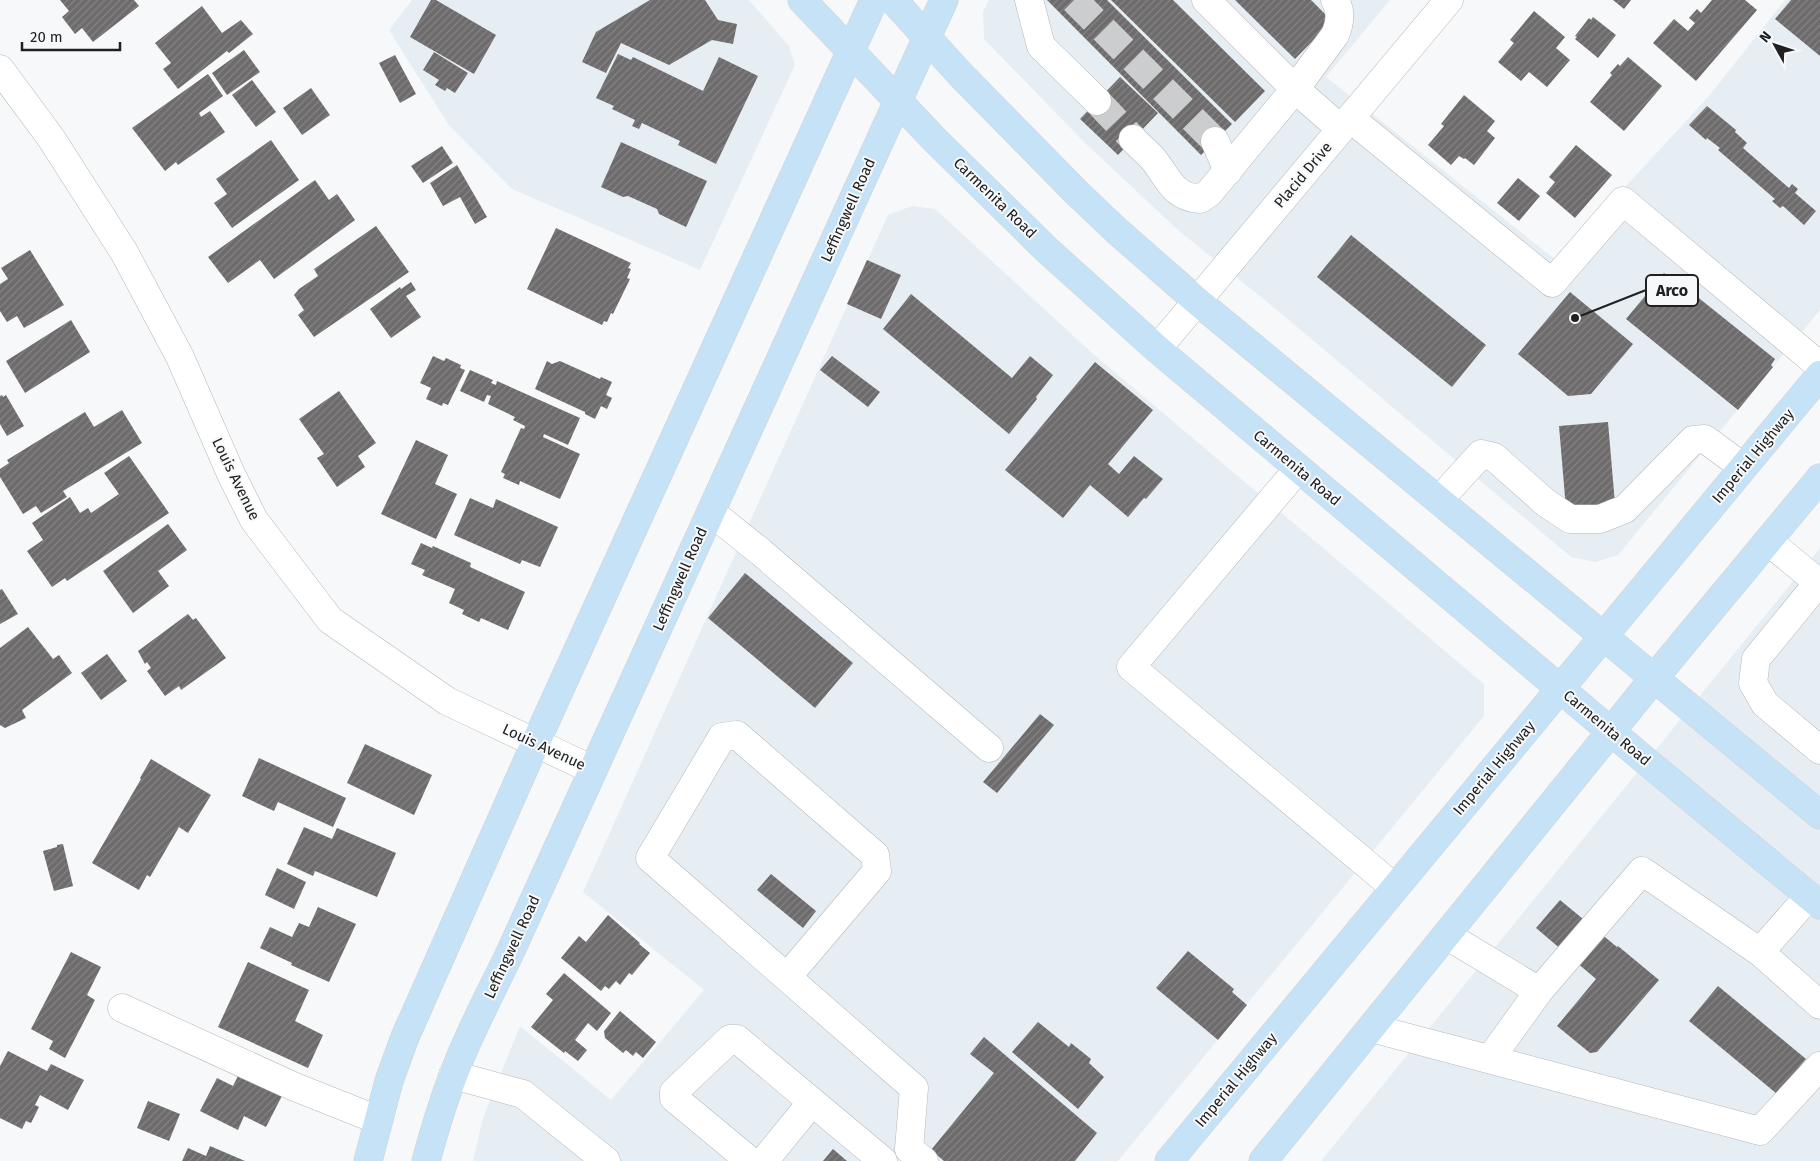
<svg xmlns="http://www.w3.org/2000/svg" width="1820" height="1161" viewBox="0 0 1820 1161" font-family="'Fira Sans',sans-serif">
<defs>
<pattern id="building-hatch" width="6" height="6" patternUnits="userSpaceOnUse" patternTransform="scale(1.25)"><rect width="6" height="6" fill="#6d6b6c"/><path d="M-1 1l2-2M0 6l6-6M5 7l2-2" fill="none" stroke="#858384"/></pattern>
</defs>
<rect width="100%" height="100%" fill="#f7f8f9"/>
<!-- built -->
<g fill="#e6eef4">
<polygon points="412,0 749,0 789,46 795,65 700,270 512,189 448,124 389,30"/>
<polygon points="989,0 1390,0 1326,77 1557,261 1708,97 1785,0 1820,0 1820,310 1618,555 1595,562 1571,557 1272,306 1178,230 1084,142 984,39 983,12"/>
<polygon points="912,206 935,209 1091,352 1484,684 1484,716 1118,1161 473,1161 483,1118 520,1026 611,1100 704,990 583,892 888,215"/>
<polygon points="1820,548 1820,1161 1321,1161"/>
</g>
<!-- building -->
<g fill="url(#building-hatch)">
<polygon points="60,0 134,0 139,6 93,42 82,28 75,34 62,17 69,11"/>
<polygon points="431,0 436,0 496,35 474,74 410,37"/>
<polygon points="650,0 705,0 718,20 737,24 733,44 712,40 669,65 621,43 606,73 582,62 596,32"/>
<polygon points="1047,0 1107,0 1232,124 1201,155"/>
<polygon points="1111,0 1173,0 1265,91 1235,122"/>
<polygon points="1235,0 1311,0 1332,21 1295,59"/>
<polygon points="1613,0 1631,0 1624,9"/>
<polygon points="1712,0 1745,0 1757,10 1696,81 1653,43 1674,19 1688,31 1695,23 1689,18 1697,9 1701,13"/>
<polygon points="1791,0 1820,0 1820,56 1775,19"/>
<polygon points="202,6 222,33 241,20 253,34 229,53 227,51 178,89 163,69 171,63 155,43"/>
<polygon points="1534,11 1565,37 1556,48 1570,60 1547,87 1529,72 1521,81 1498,62 1514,43 1510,40"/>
<polygon points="1593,17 1616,35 1598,58 1575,39 1577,37 1575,36 1589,18 1591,20"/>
<polygon points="244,50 260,72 227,95 212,73"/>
<polygon points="434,52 468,73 455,93 447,88 445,91 435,85 439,80 423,70"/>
<polygon points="618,54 631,60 633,57 703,91 719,57 758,76 716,164 678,145 680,141 642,123 639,129 632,126 635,120 612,109 614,106 596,98"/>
<polygon points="395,55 416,94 400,103 379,63"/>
<polygon points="1628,57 1662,86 1624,131 1590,102 1612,75 1610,73 1618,64 1620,66"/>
<polygon points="208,74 223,96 199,113 201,117 210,111 225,132 178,165 176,162 165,171 132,128"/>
<polygon points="1120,77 1158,113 1118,155 1080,119"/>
<polygon points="252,80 276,112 256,127 232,95"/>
<polygon points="311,88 330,115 302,135 283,108"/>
<polygon points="1464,95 1495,121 1487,131 1495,138 1474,165 1465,158 1464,159 1459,156 1451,165 1428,145 1444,126 1441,124"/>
<polygon points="1707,106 1736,130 1735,132 1747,143 1743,148 1789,188 1792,184 1798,189 1795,193 1816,211 1804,225 1783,206 1780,208 1772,201 1775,199 1718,150 1720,148 1707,138 1706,140 1689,125"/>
<polygon points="271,140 299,180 232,228 214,203 227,194 216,179"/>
<polygon points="621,142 707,181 686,227 659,214 657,209 628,196 623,197 601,187"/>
<polygon points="1576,145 1612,175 1575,218 1546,193 1555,182 1549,177"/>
<polygon points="442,146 453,163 423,183 411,166"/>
<polygon points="457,165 487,217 475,224 460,197 443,206 430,183"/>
<polygon points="1518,178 1540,196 1519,221 1497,203"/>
<polygon points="315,180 329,200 337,194 355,220 274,279 260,260 228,283 208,257"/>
<polygon points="376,226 409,272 314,337 298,315 304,310 294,295 299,289 318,276 314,269"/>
<polygon points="556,228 631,263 628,268 631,269 627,278 630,279 613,314 611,313 607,322 604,321 602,325 527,289"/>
<polygon points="1351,235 1486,345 1452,387 1317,277"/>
<polygon points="30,250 64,305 24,328 17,316 7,322 0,311 0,284 8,279 1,268"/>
<polygon points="867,260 901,275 881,319 847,304"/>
<polygon points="1664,273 1694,297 1695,295 1775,359 1771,365 1773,367 1738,410 1626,319"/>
<polygon points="411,282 416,290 406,296 421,317 391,338 370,309 400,287 401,289"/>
<polygon points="1570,292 1633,344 1591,394 1568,396 1518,354"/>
<polygon points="911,294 1012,378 1030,356 1053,375 1036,397 1037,399 1009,434 883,329"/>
<polygon points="71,320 90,352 25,393 6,361"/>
<polygon points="433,356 444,361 446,358 461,365 460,368 465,370 448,405 443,403 442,406 426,399 431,388 420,383"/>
<polygon points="832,356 880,392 868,407 820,370"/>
<polygon points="547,361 552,364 560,361 600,379 601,377 612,382 606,395 612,398 607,409 601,406 595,419 585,414 585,412 535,389"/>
<polygon points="1095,362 1153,410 1108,464 1119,474 1134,456 1163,479 1146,499 1144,498 1128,517 1090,485 1063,518 1005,470"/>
<polygon points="470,370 493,380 491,383 496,385 497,381 580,418 568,445 544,434 543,437 580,454 560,499 520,481 519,485 503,478 505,474 501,472 521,428 524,429 525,426 513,420 515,417 488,404 491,396 487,395 484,402 460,391"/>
<polygon points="339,391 376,443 358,456 365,467 337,487 317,458 324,454 299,419"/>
<polygon points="2,395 3,397 6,395 24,426 7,436 0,424 0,396"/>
<polygon points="122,410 142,443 63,491 67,497 41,513 36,506 23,514 0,477 0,469 9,463 7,460 85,412 94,427"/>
<polygon points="1608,422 1615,504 1566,509 1559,426"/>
<polygon points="416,440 448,455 435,484 457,494 436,539 381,514"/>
<polygon points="129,456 169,513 67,581 65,578 52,587 27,551 43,540 32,523 70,497 80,513 88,508 91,513 119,494 104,473"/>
<polygon points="470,498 493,508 496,499 558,527 540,567 522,560 520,564 454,535"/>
<polygon points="168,524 187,550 158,571 169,586 133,613 103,571"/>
<polygon points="421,543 432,548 433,546 471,563 470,567 525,592 508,630 481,618 479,622 462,614 464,610 449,603 455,589 422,575 425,570 411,564"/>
<polygon points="745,573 853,663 815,708 708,618"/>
<polygon points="2,589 18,614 0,624 0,590"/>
<polygon points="188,614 193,620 196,618 226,658 181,690 179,686 165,696 147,671 151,668 147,662 145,664 138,651"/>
<polygon points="28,627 53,659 59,655 72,673 22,710 26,718 5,728 0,725 0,648"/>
<polygon points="107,654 127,681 101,700 81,673"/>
<polygon points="1040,714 1054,725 997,793 983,782"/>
<polygon points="365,744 432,775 414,815 347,783"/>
<polygon points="259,758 346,798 333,827 278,802 274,811 242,796"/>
<polygon points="151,759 211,795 188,833 179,827 150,877 147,875 139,890 92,863 141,779 140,778"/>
<polygon points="304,827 332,839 337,828 396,853 377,897 315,871 313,876 287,864"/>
<polygon points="63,844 73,886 54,891 43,851 57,847 57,845"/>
<polygon points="277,868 306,882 294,909 265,895"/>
<polygon points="771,874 816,911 803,928 757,890"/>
<polygon points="1560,900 1617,947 1618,946 1659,980 1597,1052 1590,1053 1557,1026 1596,979 1536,928"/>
<polygon points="318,907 356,924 329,982 291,965 292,963 260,948 270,927 292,937 299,923 309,927"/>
<polygon points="608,915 640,943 639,944 650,953 632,975 629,973 620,985 616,981 609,989 605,986 601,991 561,958 579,936 586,942"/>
<polygon points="1188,951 1234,989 1232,992 1247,1005 1218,1040 1156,988"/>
<polygon points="71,952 101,967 87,995 95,1000 65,1058 49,1049 53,1041 31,1029"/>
<polygon points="248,962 309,990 295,1021 323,1035 308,1068 218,1027"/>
<polygon points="564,973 611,1013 597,1031 588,1023 575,1040 587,1050 578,1061 565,1051 564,1053 531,1027 553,1000 546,994"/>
<polygon points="1718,986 1806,1059 1777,1094 1689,1021"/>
<polygon points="620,1011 656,1042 643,1058 636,1052 633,1056 626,1050 623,1053 605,1038 604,1031"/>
<polygon points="1038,1022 1069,1047 1071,1043 1091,1059 1089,1063 1104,1077 1078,1109 1012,1052"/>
<polygon points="984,1037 1097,1133 1075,1161 944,1161 931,1150 994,1073 970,1054"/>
<polygon points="8,1051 47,1071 51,1064 84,1080 68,1110 40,1095 35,1105 39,1107 31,1123 26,1121 22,1129 0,1118 0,1066"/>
<polygon points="242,1068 285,1090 266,1127 244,1116 238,1130 200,1111 217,1078 233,1086"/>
<polygon points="148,1101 180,1114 169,1141 137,1128"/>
<polygon points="210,1146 245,1161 182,1161 188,1148 206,1156"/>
<polygon points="833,1149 847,1161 823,1161"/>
</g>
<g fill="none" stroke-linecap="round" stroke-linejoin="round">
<!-- minor-tunnel -->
<g stroke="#cccdce" stroke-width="28" stroke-dasharray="28 14" stroke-linecap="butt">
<polyline points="1074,0 1215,141"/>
<polyline points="1097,101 1133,139"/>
</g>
<defs>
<g id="minor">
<polyline points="1029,0 1041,46 1097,101"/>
<polyline points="1206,0 1295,89 1341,129"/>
<polyline points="0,69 51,138 124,252 180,357 231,474 254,520 330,620 447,701 593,770"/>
<polyline points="1350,118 1552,283 1623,201 1820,366"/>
<path d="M1133,139C1139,146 1147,152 1153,159C1168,177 1172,197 1200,199L1209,193L1295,89L1335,35C1340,23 1342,12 1335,0"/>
<polyline points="1215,141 1228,171"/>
<polyline points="1157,349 1449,0"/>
<polyline points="1298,469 1131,667 1395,888"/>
<polyline points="1439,500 1481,454 1494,457 1546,503 1570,519 1600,519 1625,509 1693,440 1705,439 1743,467"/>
<polyline points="711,512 762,553 989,748"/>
<polyline points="1768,541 1820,584"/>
<polyline points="1818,583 1756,659 1753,683 1765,704 1820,750"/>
<polyline points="1446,935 1539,991 1642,871 1760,952 1820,1005"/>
<polyline points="1760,952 1809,896"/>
<polyline points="787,977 877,871 875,855 737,735 722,737 650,858 914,1088 909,1149 924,1161"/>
<polyline points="122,1008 295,1087 378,1120"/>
<polyline points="1371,1028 1760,1131 1820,1066"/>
<polyline points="1490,1059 1539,991"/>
<polyline points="453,1075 523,1094 606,1161"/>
<polyline points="750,1161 674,1098 674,1092 730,1039 737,1039 883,1161"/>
<polyline points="764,1161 812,1102"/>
</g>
<g id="major">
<polyline points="802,0 935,140 1047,250 1157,349 1646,761 1820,905"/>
<polyline points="893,0 960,74 1077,193 1117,231 1197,301 1820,815"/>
<polyline points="368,1161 389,1081 405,1037 535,744 874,0"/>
<path d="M426,1161C434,1132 442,1104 453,1076C468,1035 489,996 508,957L944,0"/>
<polyline points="1169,1161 1820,375"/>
<polyline points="1263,1161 1655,677 1820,478"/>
</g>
</defs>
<!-- minor casing -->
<use href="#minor" stroke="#b6b7b8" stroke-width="29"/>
<!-- major casing -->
<use href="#major" stroke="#d2d2d3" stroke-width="29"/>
<!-- minor -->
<use href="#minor" stroke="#fff" stroke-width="28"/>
<!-- major -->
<use href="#major" stroke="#c5e2f6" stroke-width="28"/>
</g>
<g text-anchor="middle" stroke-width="4" stroke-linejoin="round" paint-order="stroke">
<!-- street labels -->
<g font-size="15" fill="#202021" stroke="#f7f8f9">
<text transform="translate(1303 175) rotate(-50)" y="5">Placid Drive</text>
<text transform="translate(995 198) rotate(44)" y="5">Carmenita Road</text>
<text transform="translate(848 210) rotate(-66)" y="5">Leffingwell Road</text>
<text transform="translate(1753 456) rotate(-50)" y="5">Imperial Highway</text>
<text transform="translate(1297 468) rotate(40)" y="5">Carmenita Road</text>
<text transform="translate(236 479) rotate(64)" y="5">Louis Avenue</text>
<text transform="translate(680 579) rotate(-66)" y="5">Leffingwell Road</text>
<text transform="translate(1607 728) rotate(40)" y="5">Carmenita Road</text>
<text transform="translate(544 747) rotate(25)" y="5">Louis Avenue</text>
<text transform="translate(1494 768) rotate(-50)" y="5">Imperial Highway</text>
<text transform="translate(512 947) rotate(-65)" y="5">Leffingwell Road</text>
<text transform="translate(1236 1080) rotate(-50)" y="5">Imperial Highway</text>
</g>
</g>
<!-- callouts -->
<path fill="none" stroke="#202021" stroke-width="2" d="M1575 318L1646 290"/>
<circle fill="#202021" stroke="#f7f8f9" stroke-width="2" cx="1575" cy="318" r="5"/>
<rect fill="#f7f8f9" stroke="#202021" stroke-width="2" x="1646" y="275" width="52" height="31" rx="5"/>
<g font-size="16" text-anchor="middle" font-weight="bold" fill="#202021">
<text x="1672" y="296">Arco</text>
</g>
<!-- north arrow -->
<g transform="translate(1775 45) rotate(310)" stroke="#f7f8f9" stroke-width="4" paint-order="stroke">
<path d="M0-4L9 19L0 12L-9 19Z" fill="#202021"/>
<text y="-8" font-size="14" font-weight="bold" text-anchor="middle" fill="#202021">N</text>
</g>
<!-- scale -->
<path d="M22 42v8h98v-8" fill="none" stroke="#202021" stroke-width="2.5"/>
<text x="30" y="42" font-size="15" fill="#202021" stroke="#f7f8f9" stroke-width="4" paint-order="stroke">20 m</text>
</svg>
